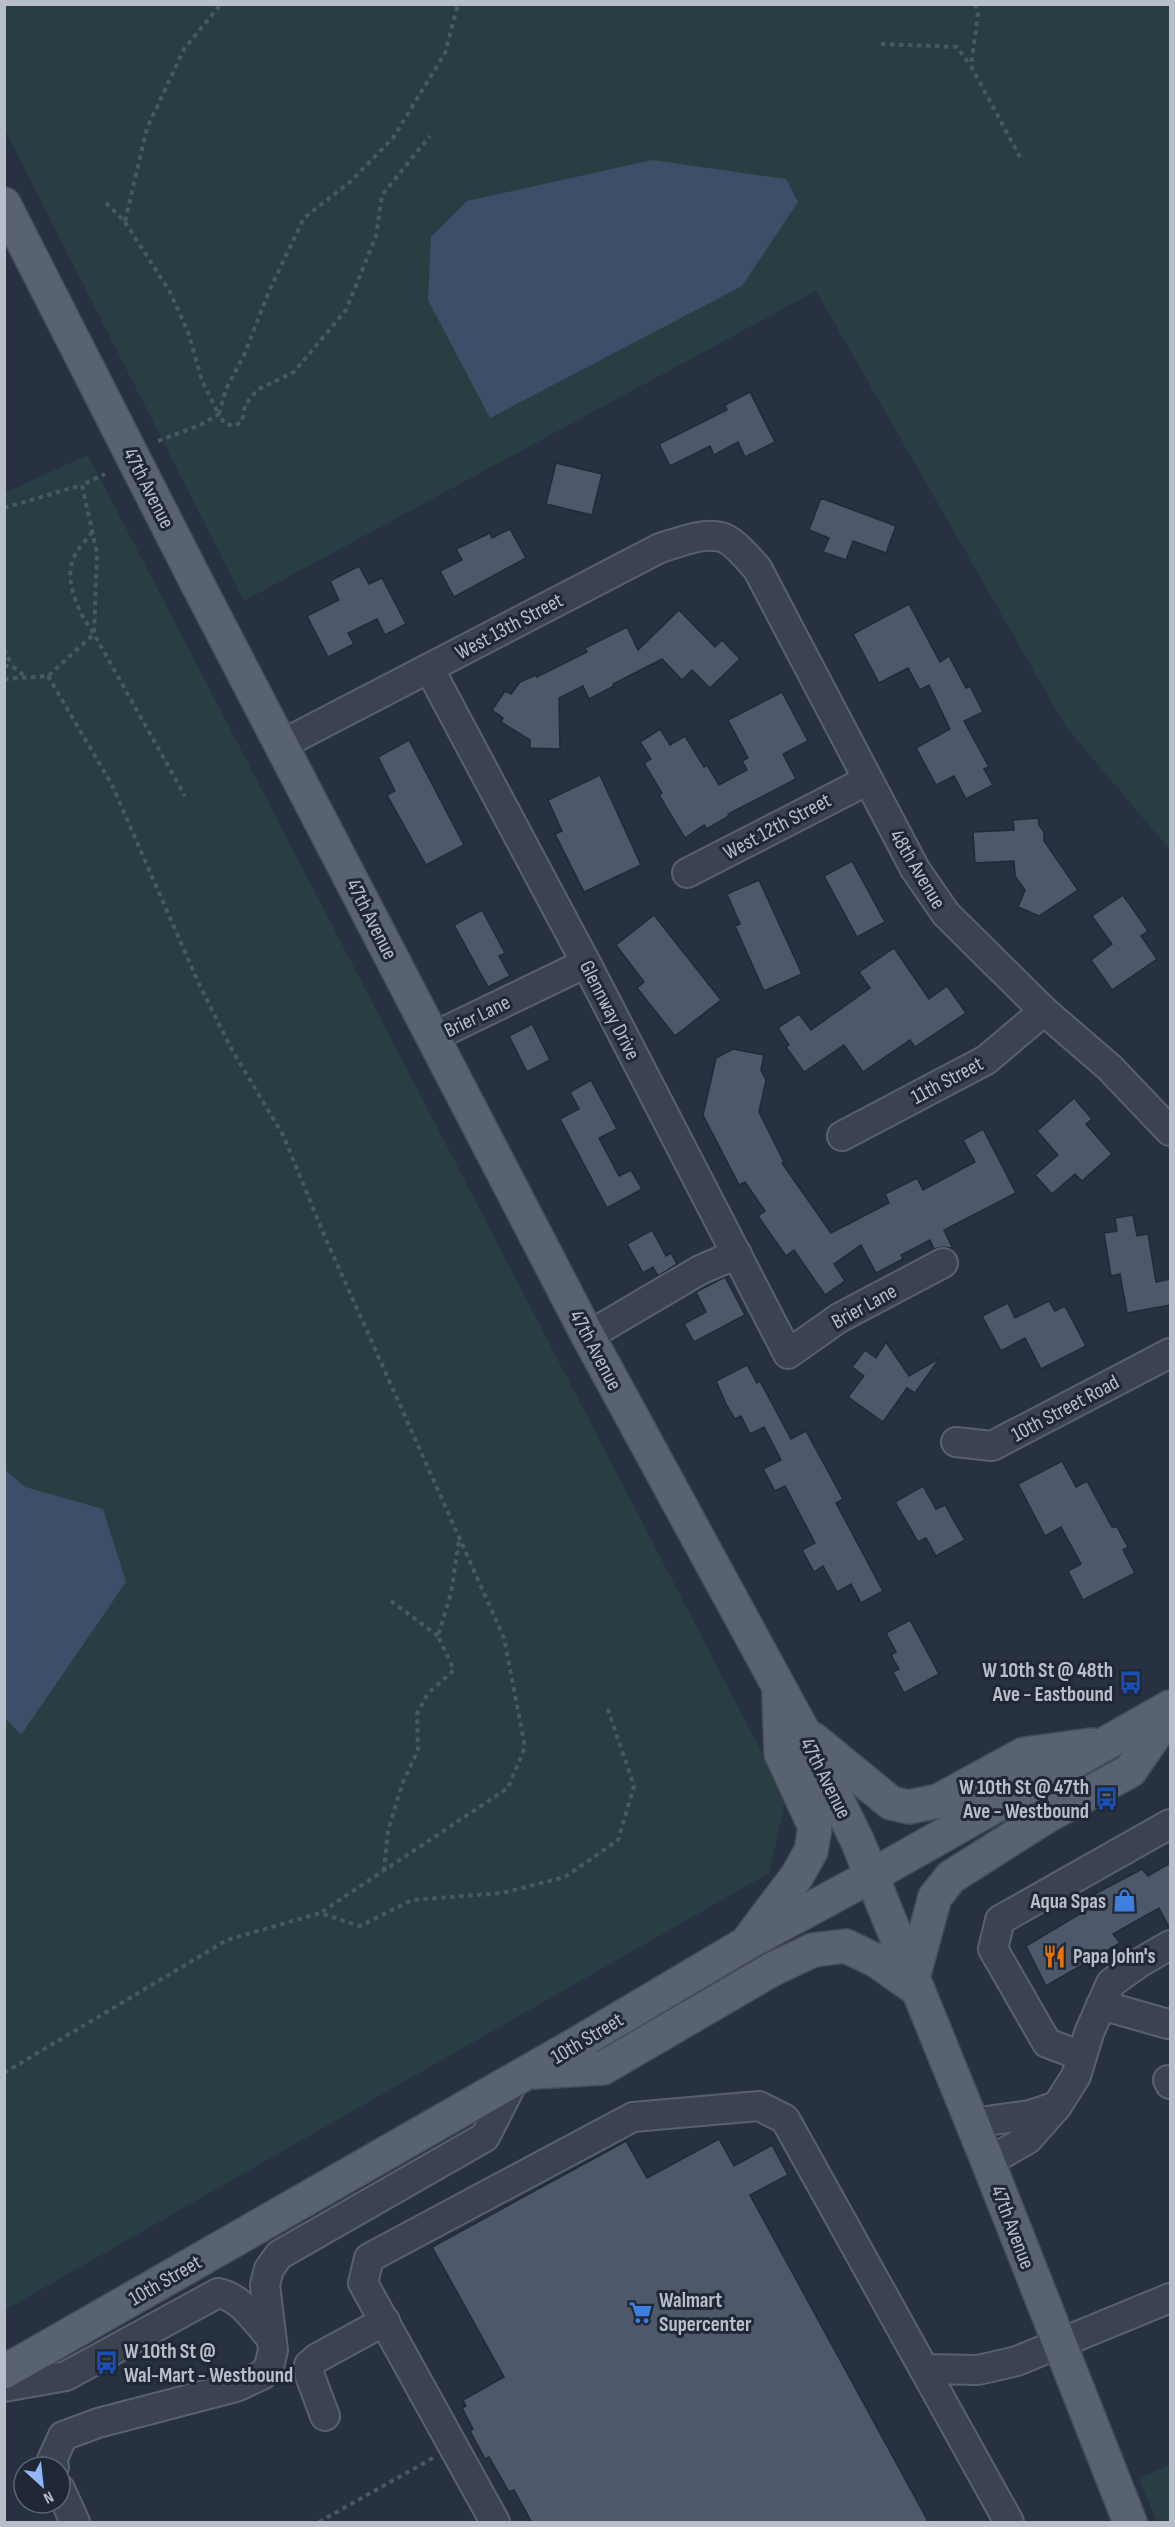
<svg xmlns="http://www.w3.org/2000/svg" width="1175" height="2527" viewBox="0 0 1175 2527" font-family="'Sofia Sans Condensed',sans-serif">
<rect width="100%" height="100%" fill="#273141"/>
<!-- green -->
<g fill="#293e42">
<polygon points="5,5 1170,5 1170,850 1066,727 816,291 244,601 5,130"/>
<polygon points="88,455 786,1799 769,1873 5,2310 4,493"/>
<polygon points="1170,2464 1170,2522 1157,2522 1139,2479"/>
</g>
<!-- water -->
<g fill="#3d4e69">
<polygon points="652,160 786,179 798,202 742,286 490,418 428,300 431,237 467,201"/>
<polygon points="5,1470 25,1487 103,1509 126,1582 21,1735 5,1718"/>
</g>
<!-- building -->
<g fill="#4d586a" stroke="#222a38" stroke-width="1.5">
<polygon points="750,392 775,442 745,457 738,442 714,455 710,446 670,466 659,444 727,410 725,405"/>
<polygon points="556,463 602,474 592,515 546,504"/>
<polygon points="821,498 896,526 886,553 853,541 846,560 823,552 829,538 809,530"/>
<polygon points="510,529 526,558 454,597 440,571 462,560 456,549 490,533 492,538"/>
<polygon points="359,566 369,584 382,578 406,624 385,635 377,619 348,633 354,644 328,657 307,616 339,600 330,581"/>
<polygon points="909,604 940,662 949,656 966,688 970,686 983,712 964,721 989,767 984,769 993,785 966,799 954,776 936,785 916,748 950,729 929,685 920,690 908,668 879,683 853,634"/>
<polygon points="679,610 715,647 722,640 740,659 710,688 692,670 682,680 662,659 613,684 614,686 589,699 583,686 559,698 560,749 530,748 530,740 501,722 503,718 492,710 505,691 511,694 520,682 536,675 537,677 587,652 585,648 627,627 638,650"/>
<polygon points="782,692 808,741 783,754 796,779 728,814 729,816 707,829 704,825 685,838 659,795 662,793 644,763 651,759 640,742 660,729 670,745 685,736 704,767 707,765 719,785 747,770 742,761 748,758 728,720"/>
<polygon points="409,740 464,845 426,865 387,795 395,791 378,757"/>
<polygon points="600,775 641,865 584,892 555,834 562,831 548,800"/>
<polygon points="1038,818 1039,825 1044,832 1044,841 1078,890 1039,916 1018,907 1025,890 1015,876 1014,861 975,863 973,832 1014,830 1013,820"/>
<polygon points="852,861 885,922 857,937 824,876"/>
<polygon points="759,880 802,974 764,991 735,926 740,924 727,894"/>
<polygon points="1123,895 1148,931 1141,936 1157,959 1112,990 1091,960 1112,944 1092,916"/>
<polygon points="482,910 505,953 499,956 510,976 488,987 454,925"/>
<polygon points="654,915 721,1000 675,1036 637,988 644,982 616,945"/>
<polygon points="894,948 929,999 947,986 966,1013 915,1047 910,1040 863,1072 844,1045 804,1072 786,1047 789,1045 778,1028 799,1014 811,1030 870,988 859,972"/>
<polygon points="532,1024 550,1060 527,1072 509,1036"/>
<polygon points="733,1049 764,1055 761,1070 766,1080 759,1112 784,1162 782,1163 831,1233 889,1203 885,1194 917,1178 923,1190 975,1162 963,1140 983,1129 1016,1193 944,1230 952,1247 950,1248 943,1247 934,1249 930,1240 901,1255 903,1259 876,1273 861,1245 834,1264 845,1281 825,1295 794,1250 786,1256 758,1216 765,1211 745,1182 739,1185 703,1115 716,1058"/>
<polygon points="591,1080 617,1129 599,1138 619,1176 631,1170 642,1189 607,1208 560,1119 579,1109 570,1092"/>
<polygon points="1074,1098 1092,1119 1086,1124 1112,1154 1082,1181 1075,1174 1052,1194 1035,1175 1058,1155 1037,1131"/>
<polygon points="1133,1215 1137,1236 1148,1234 1156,1282 1170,1279 1170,1305 1127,1313 1120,1274 1111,1276 1104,1233 1117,1231 1115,1218"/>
<polygon points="652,1230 666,1256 671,1253 677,1264 658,1276 653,1267 643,1273 627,1244"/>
<polygon points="725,1277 745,1315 694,1342 684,1324 706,1312 696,1292"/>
<polygon points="1049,1301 1055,1311 1065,1306 1086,1346 1041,1369 1025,1338 1001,1351 982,1316 1008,1303 1015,1318"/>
<polygon points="886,1342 909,1376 940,1358 915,1393 907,1388 883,1422 848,1397 864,1376 852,1367 865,1350 876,1358"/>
<polygon points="747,1365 757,1383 760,1381 791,1439 806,1431 843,1499 836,1503 883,1591 861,1603 851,1584 837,1592 823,1566 814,1572 802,1550 815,1543 785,1486 775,1491 763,1469 781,1460 764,1427 750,1434 741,1416 735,1419 727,1406 716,1381"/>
<polygon points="1062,1461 1076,1487 1087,1481 1112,1527 1117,1527 1128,1547 1123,1550 1135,1573 1083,1600 1068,1571 1081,1564 1061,1527 1045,1536 1018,1484"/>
<polygon points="923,1486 936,1509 945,1505 965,1540 936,1556 926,1538 918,1542 895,1502"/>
<polygon points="910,1620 939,1674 904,1693 893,1672 899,1669 891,1655 896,1652 886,1633"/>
<polygon points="1170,1863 1170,1929 1159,1908 1113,1934 1120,1943 1046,1986 1026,1946 1095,1905 1091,1896 1142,1869 1148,1876"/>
<polygon points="719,2139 734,2166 772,2145 788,2175 750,2195 929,2523 532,2523 514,2490 509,2492 489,2457 485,2459 478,2446 470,2431 473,2429 462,2408 466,2406 463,2400 504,2377 432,2247 626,2141 647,2178"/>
</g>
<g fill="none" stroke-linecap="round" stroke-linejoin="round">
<defs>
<g id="minor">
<polyline points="429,668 586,963 788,1354 839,1318 943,1263"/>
<path d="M281,745L660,548C678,543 702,532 721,537C734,540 748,559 757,568L915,869L946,914L1044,1011L1110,1068L1170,1131"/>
<polyline points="687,873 868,780"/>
<polyline points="433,1037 586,963"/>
<polyline points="842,1136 986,1060 1044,1011"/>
<polyline points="588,1336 700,1270 737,1254"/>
<polyline points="956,1442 992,1446 1170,1353"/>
<polyline points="1101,2005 1168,2024 1170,2023"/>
<polyline points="1082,2056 1047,2043 993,1949 1000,1920 1170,1824"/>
<polyline points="1168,2080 1170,2084"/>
<polyline points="972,2123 1030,2115 1057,2106"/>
<polyline points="988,2162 1028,2139 1057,2106 1076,2076 1089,2033 1111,1983 1139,1963 1170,1945"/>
<polyline points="924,2369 978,2370 1017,2361 1170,2298"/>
<path d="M4,2387L66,2376L218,2293C241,2297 256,2321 271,2338"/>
<polyline points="325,2416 310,2376 309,2365 317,2358 385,2321"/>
<polyline points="54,2467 52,2460 63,2436 98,2423 236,2387 262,2375 269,2367 273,2350 265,2285 269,2269 279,2255 485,2137 514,2080"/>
<polyline points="60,2489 75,2522"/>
<polyline points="495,2522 363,2283 369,2258 633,2117 759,2106 785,2119 1009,2522"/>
</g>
<g id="major">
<polyline points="4,204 197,583 588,1336 803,1731 857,1840 988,2162 1130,2522"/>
<polyline points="813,1739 891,1803 909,1807 938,1801 1024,1754 1091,1745"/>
<polyline points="751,1937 797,1876 811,1851 815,1827 781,1753 779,1694"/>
<polyline points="913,1977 935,1897 951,1877 1047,1816 1130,1771 1170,1713"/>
<polyline points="535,2072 603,2068 771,1970 813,1950 846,1946 877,1961 918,1990"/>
<polyline points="4,2372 573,2046 747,1943 873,1875 1170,1707"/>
</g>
</defs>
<!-- minor casing -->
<use href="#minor" stroke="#59616e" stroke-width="32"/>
<!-- major casing -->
<use href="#major" stroke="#454c5a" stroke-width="36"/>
<!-- path -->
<g stroke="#475b5f" stroke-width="4" stroke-dasharray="4.5 4.5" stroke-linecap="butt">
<polyline points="975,4 978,14 971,66 1020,157"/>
<polyline points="881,44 957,47 970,65"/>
<polyline points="106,203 125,222 170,292 188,332 202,381 218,413"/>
<polyline points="125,221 147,128 184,49 221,4"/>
<polyline points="219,414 226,389 244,355 270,289 304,218 350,182 393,138 445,53 458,4"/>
<polyline points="158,441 200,425 219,414 224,423 233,426 242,422 245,405 257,390 294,372 346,310 376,236 382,195 430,136"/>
<polyline points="4,508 82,485"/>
<path d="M92,532C87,539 79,547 75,555C62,579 79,614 94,634L185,796"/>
<polyline points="4,649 12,666"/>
<polyline points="4,666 12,666 26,677"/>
<polyline points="48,676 112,785 199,984 232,1050 283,1135 325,1237 504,1638 525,1747 508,1788 320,1913"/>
<polyline points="4,679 48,676 94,634 97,553 82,485 105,474"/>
<polyline points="391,1601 438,1636"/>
<polyline points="384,1871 388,1830 403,1782 418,1750 417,1714 428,1693 454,1670 438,1636 451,1593 459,1541"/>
<polyline points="4,2073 227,1940 320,1913 360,1926 412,1900 502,1893 565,1877 618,1840 634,1786 607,1707"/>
<polyline points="319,2522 433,2458"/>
</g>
<!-- minor -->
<use href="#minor" stroke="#3b4351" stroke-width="28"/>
<!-- major -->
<use href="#major" stroke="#596271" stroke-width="33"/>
</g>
<!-- icons -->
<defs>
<symbol id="bus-bare" viewBox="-9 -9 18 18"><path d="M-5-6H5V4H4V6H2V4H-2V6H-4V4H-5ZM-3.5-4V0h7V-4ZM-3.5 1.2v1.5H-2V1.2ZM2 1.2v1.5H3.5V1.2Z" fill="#1a4fb4" stroke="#202836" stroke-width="2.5" paint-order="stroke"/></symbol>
<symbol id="shop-bare" viewBox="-9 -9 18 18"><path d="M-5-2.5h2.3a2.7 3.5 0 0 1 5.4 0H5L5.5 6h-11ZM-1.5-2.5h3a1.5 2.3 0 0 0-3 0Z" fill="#3f7fe0" stroke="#202836" stroke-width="2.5" paint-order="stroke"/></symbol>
<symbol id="restaurant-bare" viewBox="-9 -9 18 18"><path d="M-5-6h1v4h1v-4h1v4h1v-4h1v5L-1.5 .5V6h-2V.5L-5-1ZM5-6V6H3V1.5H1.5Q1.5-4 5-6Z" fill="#e8710a" stroke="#202836" stroke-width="2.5" paint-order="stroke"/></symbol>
<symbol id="supermarket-bare" viewBox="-9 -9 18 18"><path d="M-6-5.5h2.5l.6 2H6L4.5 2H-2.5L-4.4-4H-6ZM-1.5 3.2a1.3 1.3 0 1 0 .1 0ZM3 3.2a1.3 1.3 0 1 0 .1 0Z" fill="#3f7fe0" stroke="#202836" stroke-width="2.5" paint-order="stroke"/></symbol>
</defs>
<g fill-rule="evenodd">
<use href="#bus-bare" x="1114" y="1666" width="33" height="33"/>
<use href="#bus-bare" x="1090" y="1782" width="33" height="33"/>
<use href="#shop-bare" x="1108" y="1884" width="33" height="33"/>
<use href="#restaurant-bare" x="1038" y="1940" width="33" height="33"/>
<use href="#supermarket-bare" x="624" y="2296" width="33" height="33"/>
<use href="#bus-bare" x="90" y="2346" width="33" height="33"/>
</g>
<g text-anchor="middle" stroke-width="6" stroke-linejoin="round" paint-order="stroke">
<!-- street labels -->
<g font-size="21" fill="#b8bfcb" stroke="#202836">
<text transform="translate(149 488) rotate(63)" y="7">47th Avenue</text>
<text transform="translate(509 626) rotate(-28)" y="7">West 13th Street</text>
<text transform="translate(777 826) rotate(-28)" y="7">West 12th Street</text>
<text transform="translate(918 869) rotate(59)" y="7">48th Avenue</text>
<text transform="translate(372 919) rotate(63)" y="7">47th Avenue</text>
<text transform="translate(610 1010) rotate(63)" y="7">Glennway Drive</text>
<text transform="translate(477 1016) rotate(-26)" y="7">Brier Lane</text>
<text transform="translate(947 1080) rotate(-28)" y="7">11th Street</text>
<text transform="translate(864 1306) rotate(-29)" y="7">Brier Lane</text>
<text transform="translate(596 1350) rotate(62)" y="7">47th Avenue</text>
<text transform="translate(1065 1408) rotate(-28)" y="7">10th Street Road</text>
<text transform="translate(826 1778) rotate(63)" y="7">47th Avenue</text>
<text transform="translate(587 2038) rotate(-31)" y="7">10th Street</text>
<text transform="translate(1013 2227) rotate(69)" y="7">47th Avenue</text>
<text transform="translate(165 2280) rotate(-30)" y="7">10th Street</text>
</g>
<!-- poi labels -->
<g font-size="21" font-weight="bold" fill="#b8bfcb" stroke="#202836" text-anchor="end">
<text x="1113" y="1677">W 10th St @ 48th<tspan x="1113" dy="24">Ave - Eastbound</tspan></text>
<text x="1089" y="1794">W 10th St @ 47th<tspan x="1089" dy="24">Ave - Westbound</tspan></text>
<text x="1106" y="1908">Aqua Spas</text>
<text x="1073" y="1963" text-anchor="start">Papa John's</text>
<text x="659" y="2307" text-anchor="start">Walmart<tspan x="659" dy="24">Supercenter</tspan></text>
<text x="124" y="2358" text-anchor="start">W 10th St @<tspan x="124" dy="24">Wal-Mart - Westbound</tspan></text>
</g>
</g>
<!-- border -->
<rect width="1175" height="2527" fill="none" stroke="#b8bfcb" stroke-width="12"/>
<!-- north arrow -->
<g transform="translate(42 2485) rotate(153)"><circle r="28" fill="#202836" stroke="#5d6472" stroke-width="1.5"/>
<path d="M0-4.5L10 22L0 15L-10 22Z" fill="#92b6f6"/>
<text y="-9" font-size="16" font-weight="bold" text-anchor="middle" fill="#b8bfcb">N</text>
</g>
</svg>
